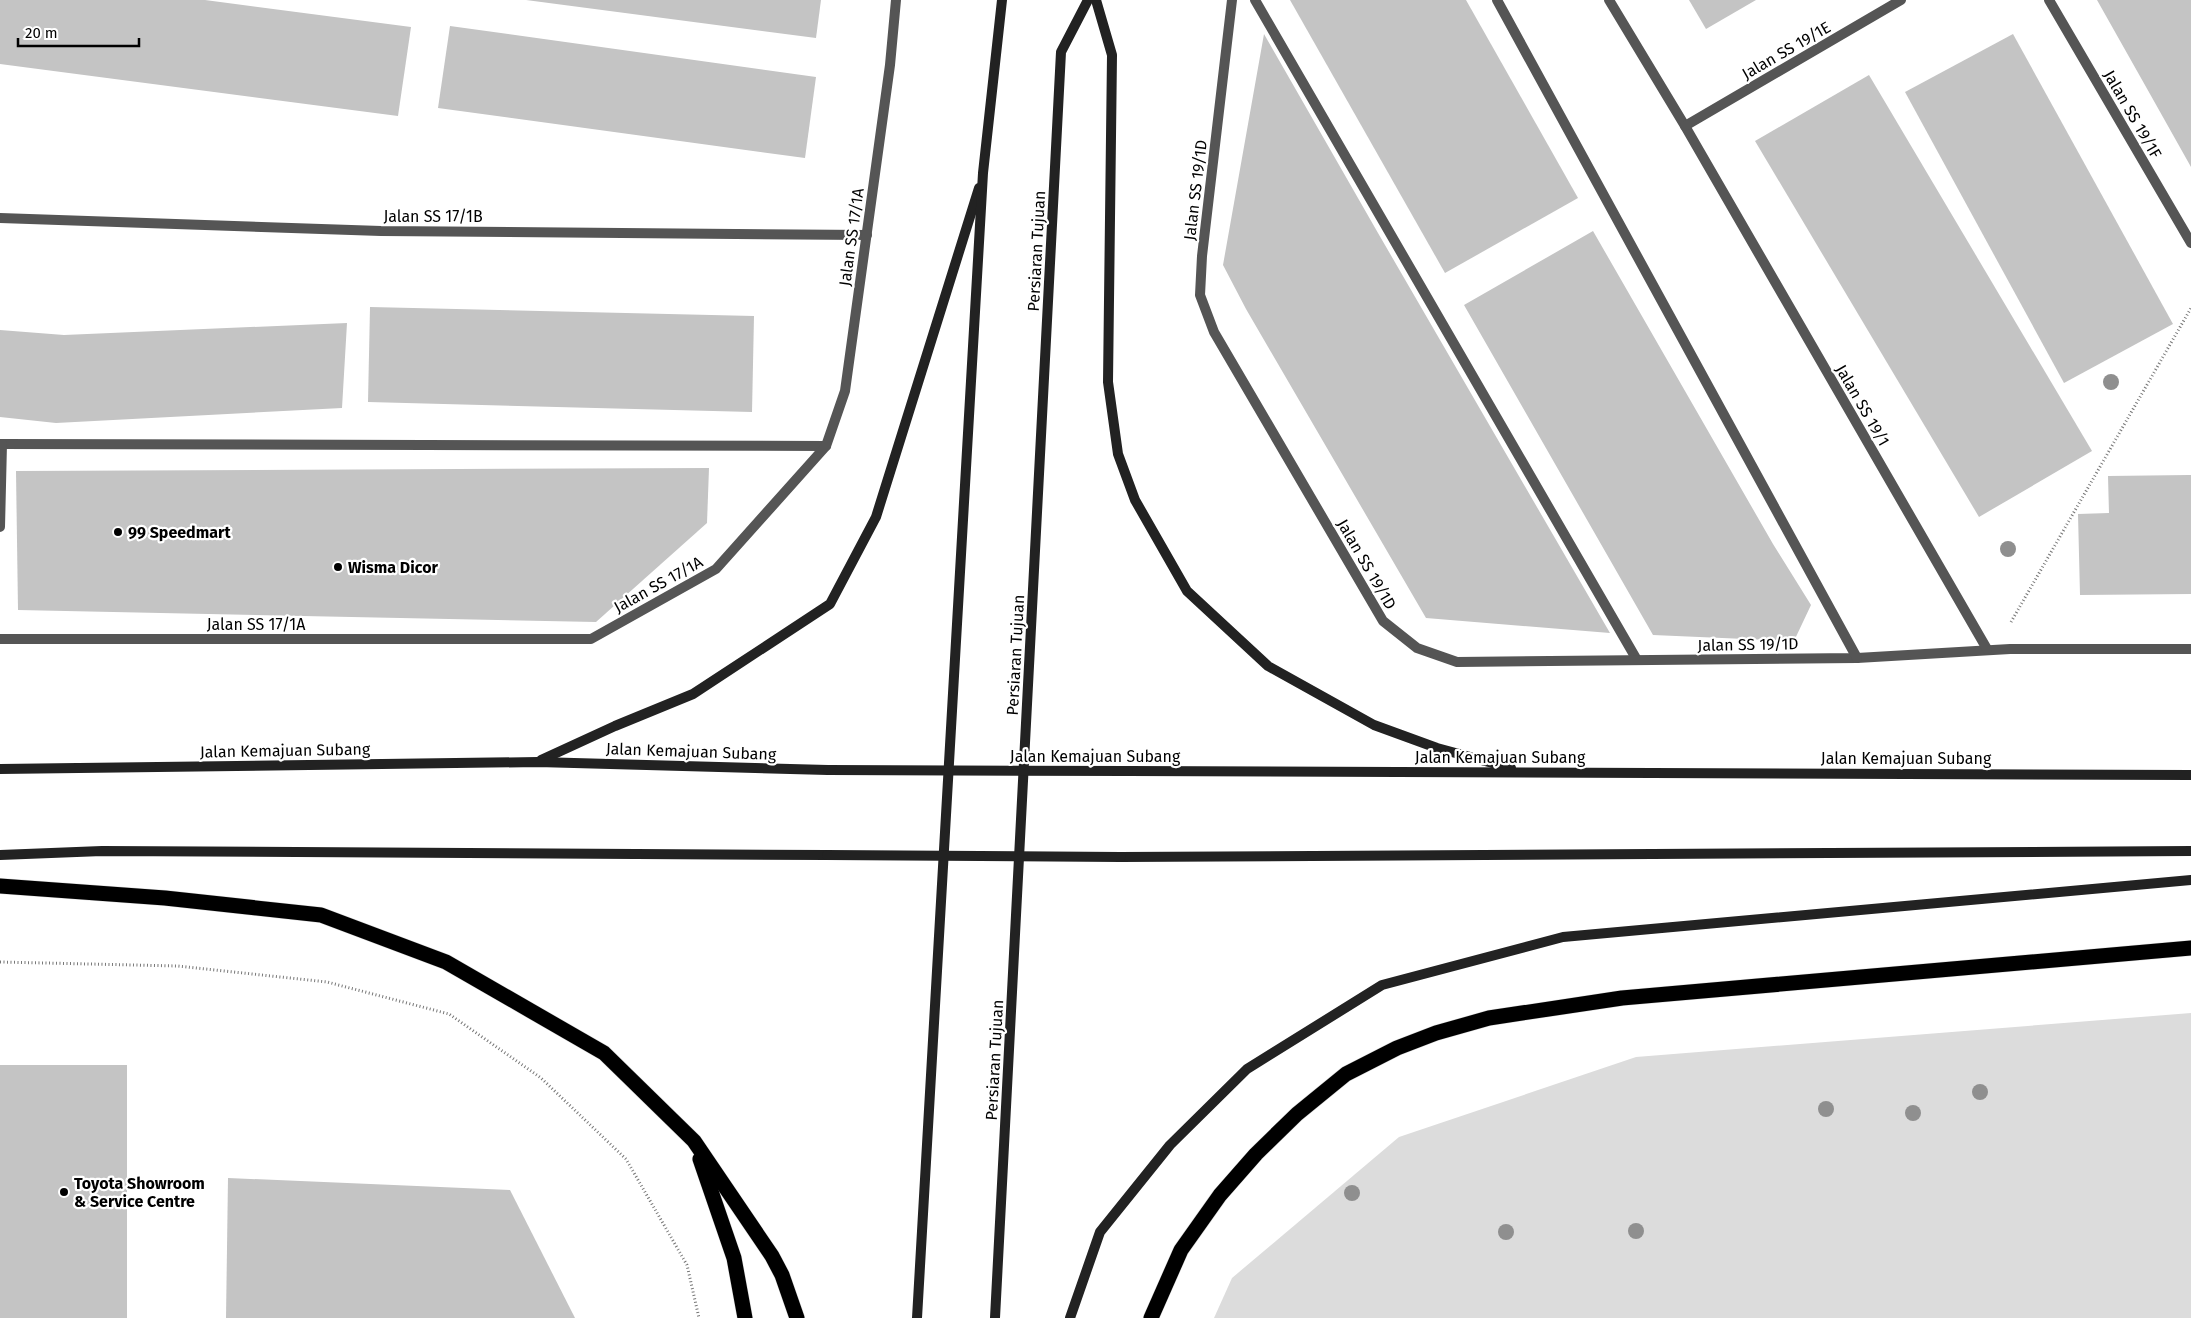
<svg xmlns="http://www.w3.org/2000/svg" width="2191" height="1318" viewBox="0 0 2191 1318" font-family="'Fira Sans',sans-serif">
<rect width="100%" height="100%" fill="#fff"/>
<!-- green -->
<polygon fill="#dcdcdc" points="2191,1013 2191,1318 1214,1318 1232,1278 1399,1137 1636,1057"/>
<!-- building -->
<g fill="#c4c4c4">
<polygon points="0,0 205,0 411,27 398,116 0,64"/>
<polygon points="526,0 821,0 816,38"/>
<polygon points="1290,0 1466,0 1578,198 1445,273"/>
<polygon points="1689,0 1756,0 1706,29"/>
<polygon points="2097,0 2191,0 2191,167 2150,94"/>
<polygon points="450,26 816,77 805,158 438,108"/>
<polygon points="1264,34 1378,233 1610,633 1426,618 1246,309 1223,265"/>
<polygon points="2013,34 2173,324 2064,383 1905,92"/>
<polygon points="1869,75 2092,451 1979,517 1755,141"/>
<polygon points="1593,231 1773,544 1811,605 1794,641 1653,635 1464,305"/>
<polygon points="370,307 754,316 752,412 368,402"/>
<polygon points="347,323 342,408 56,423 0,417 0,330 64,335"/>
<polygon points="709,468 707,523 596,622 18,610 16,471"/>
<polygon points="2189,475 2191,475 2191,594 2080,595 2078,514 2109,513 2108,476"/>
<rect x="0" y="1065" width="127" height="253"/>
<polygon points="228,1178 510,1190 575,1318 226,1318"/>
</g>
<g fill="none" stroke-linecap="round" stroke-linejoin="round">
<defs>
<g id="highway">
<polyline points="0,886 165,898 321,915 446,962 604,1053 694,1141 772,1256 782,1275 797,1318"/>
<polyline points="700,1159 734,1258 745,1318"/>
<polyline points="1151,1318 1181,1250 1220,1195 1256,1154 1297,1114 1346,1074 1397,1048 1436,1033 1489,1018 1622,998 2191,948"/>
</g>
</defs>
<!-- highway casing -->
<use href="#highway" stroke="#dbdbdb" stroke-width="16"/>
<!-- path -->
<g stroke="#777" stroke-width="3" stroke-dasharray="1 2.5" stroke-linecap="butt">
<polyline points="2011,622 2191,308"/>
<polyline points="0,962 178,966 327,982 449,1014 541,1078 626,1159 687,1265 699,1318"/>
</g>
<!-- lane -->
<g stroke="#555" stroke-width="10">
<polyline points="1255,0 1637,660"/>
<polyline points="0,444 826,446"/>
<polyline points="0,527 2,444"/>
</g>
<!-- street -->
<g stroke="#555" stroke-width="10">
<polyline points="1232,0 1202,256 1200,295 1214,332 1383,621 1417,648 1457,662 1857,658 2010,649 2191,649"/>
<polyline points="1497,0 1857,658"/>
<polyline points="1609,0 1685,126 1987,649"/>
<polyline points="2049,0 2191,243"/>
<polyline points="1685,126 1901,0"/>
<polyline points="0,218 381,231 867,235"/>
<polyline points="0,639 591,639 716,569 826,446 845,391 890,65 896,0"/>
</g>
<!-- secondary -->
<g stroke="#222" stroke-width="10">
<polyline points="1096,0 1112,55 1108,382 1118,454 1135,500 1187,591 1268,666 1374,725 1437,748 1511,768"/>
<polyline points="541,760 615,726 693,694 830,604 876,517 979,188"/>
<polyline points="0,769 538,762 828,770"/>
<polyline points="1128,771 2191,775"/>
<polyline points="0,855 102,851 827,855"/>
<polyline points="1121,857 2191,851"/>
<polyline points="917,1318 983,173 1002,0"/>
<polyline points="995,1318 1061,52 1088,0"/>
<polyline points="1070,1318 1100,1232 1170,1145 1247,1069 1382,985 1563,937 2191,880"/>
</g>
<!-- highway -->
<use href="#highway" stroke="#000" stroke-width="15"/>
<!-- secondary-bridge -->
<g stroke="#222" stroke-width="10">
<polyline points="828,770 1128,771"/>
<polyline points="827,855 1121,857"/>
</g>
</g>
<!-- trees -->
<g fill="#8f8f8f">
<circle cx="2111" cy="382" r="8"/>
<circle cx="2008" cy="549" r="8"/>
<circle cx="1980" cy="1092" r="8"/>
<circle cx="1826" cy="1109" r="8"/>
<circle cx="1913" cy="1113" r="8"/>
<circle cx="1352" cy="1193" r="8"/>
<circle cx="1636" cy="1231" r="8"/>
<circle cx="1506" cy="1232" r="8"/>
</g>
<!-- markers -->
<g fill="#000" stroke="#fff" stroke-width="2">
<circle cx="118" cy="532" r="5"/>
<circle cx="338" cy="567" r="5"/>
<circle cx="64" cy="1192" r="5"/>
</g>
<g text-anchor="middle" stroke-width="4.5" stroke-linejoin="round" paint-order="stroke">
<!-- street labels -->
<g font-size="16" fill="#000" stroke="#fff">
<text transform="translate(1786 50) rotate(-30)" y="6">Jalan SS 19/1E</text>
<text transform="translate(2133 114) rotate(60)" y="6">Jalan SS 19/1F</text>
<text transform="translate(1195 190) rotate(-83)" y="6">Jalan SS 19/1D</text>
<text x="433" y="222">Jalan SS 17/1B</text>
<text transform="translate(851 237) rotate(-82)" y="6">Jalan SS 17/1A</text>
<text transform="translate(1036 251) rotate(-87)" y="6">Persiaran Tujuan</text>
<text transform="translate(1863 405) rotate(60)" y="6">Jalan SS 19/1</text>
<text transform="translate(1367 564) rotate(60)" y="6">Jalan SS 19/1D</text>
<text transform="translate(658 584) rotate(-29)" y="6">Jalan SS 17/1A</text>
<text x="256" y="630">Jalan SS 17/1A</text>
<text transform="translate(1748 644) rotate(-1)" y="6">Jalan SS 19/1D</text>
<text transform="translate(1015 655) rotate(-87)" y="6">Persiaran Tujuan</text>
<text transform="translate(285 750) rotate(-1)" y="6">Jalan Kemajuan Subang</text>
<text transform="translate(691 751) rotate(2)" y="6">Jalan Kemajuan Subang</text>
<text x="1095" y="762">Jalan Kemajuan Subang</text>
<text x="1500" y="763">Jalan Kemajuan Subang</text>
<text x="1906" y="764">Jalan Kemajuan Subang</text>
<text transform="translate(994 1060) rotate(-87)" y="6">Persiaran Tujuan</text>
</g>
<!-- poi labels -->
<g font-size="16" font-weight="bold" fill="#000" stroke="#fff" text-anchor="start">
<text x="128" y="538">99 Speedmart</text>
<text x="348" y="573">Wisma Dicor</text>
<text x="74" y="1189">Toyota Showroom<tspan x="74" dy="18">&amp; Service Centre</tspan></text>
</g>
</g>
<!-- scale -->
<path d="M18 38v8h121v-8" fill="none" stroke="#000000" stroke-width="2.5"/>
<text x="25" y="38" font-size="15" fill="#000000" stroke="#ffffff" stroke-width="4" paint-order="stroke">20 m</text>
</svg>
